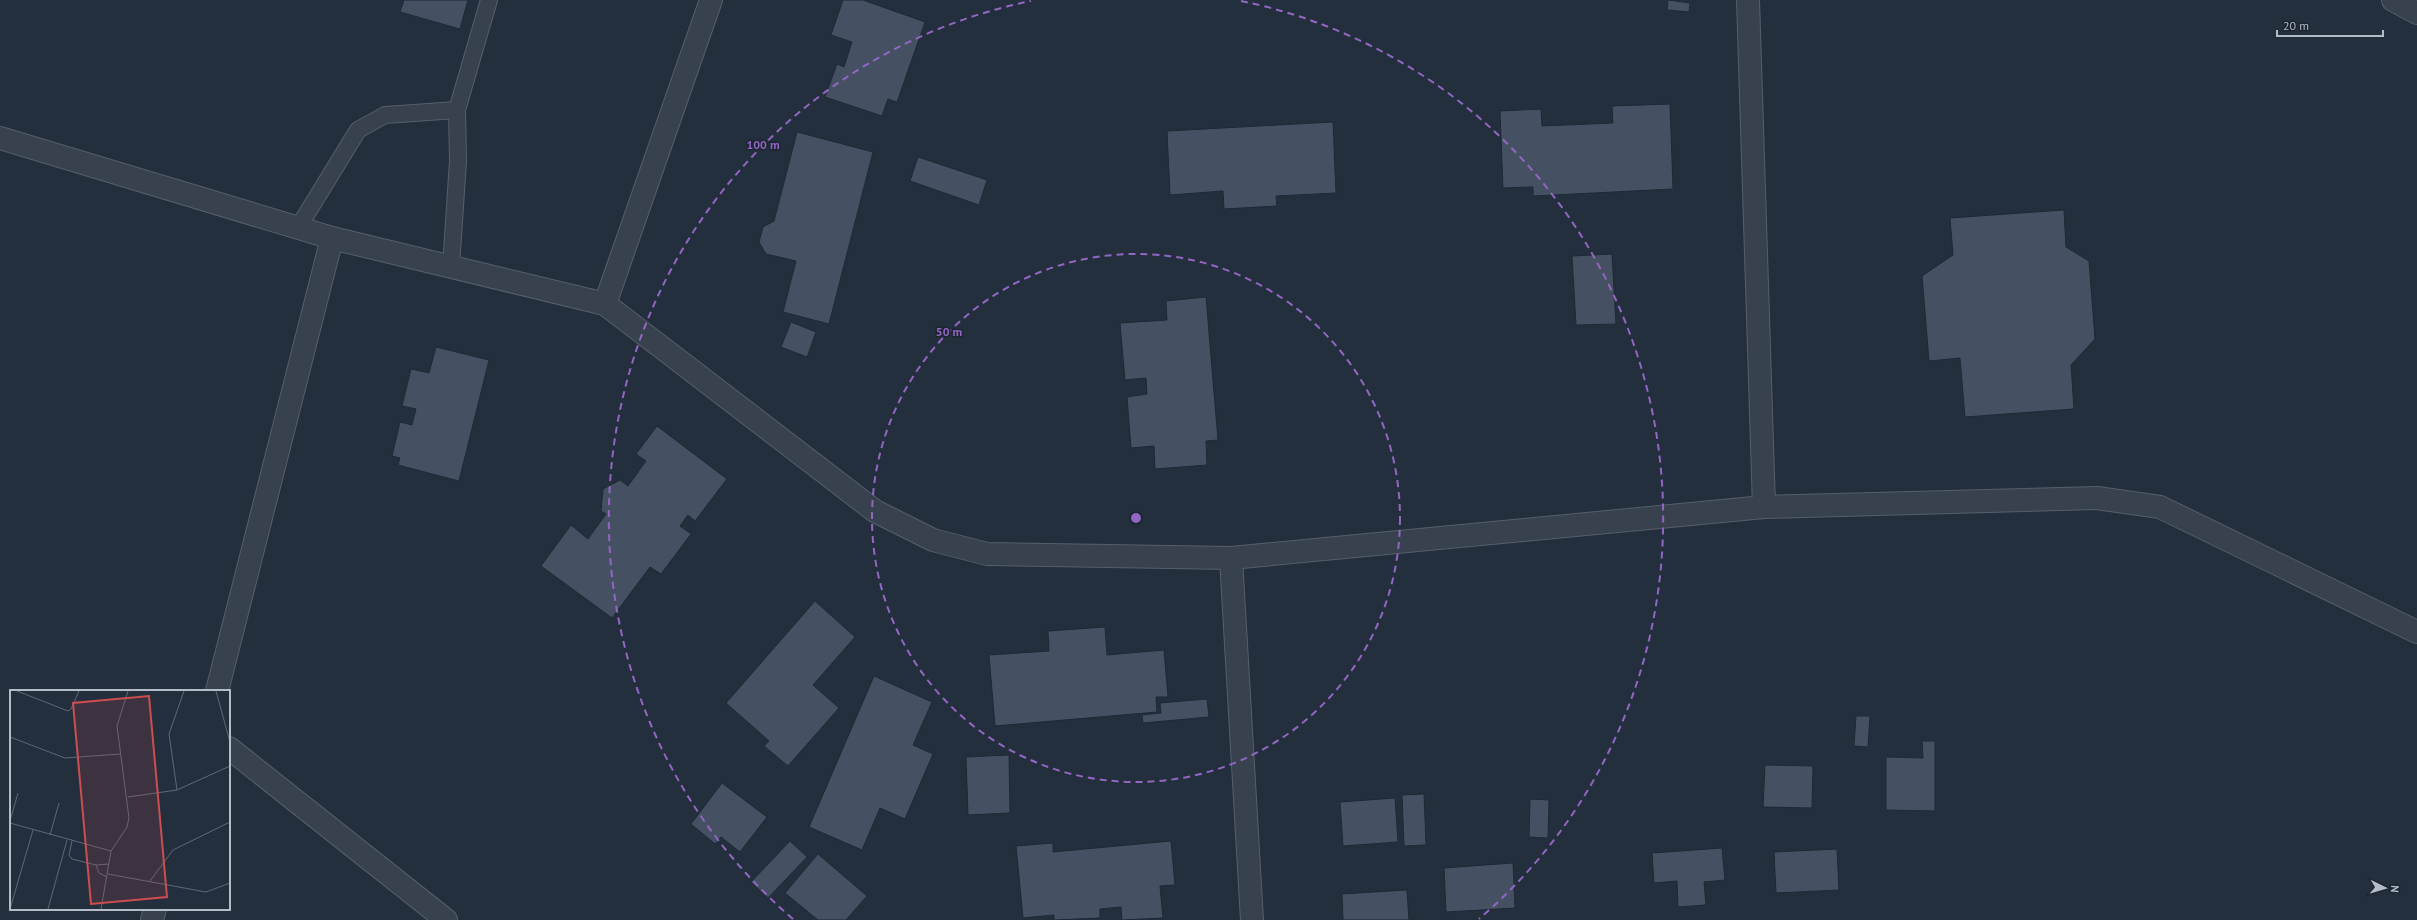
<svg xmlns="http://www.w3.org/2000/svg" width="2417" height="920" viewBox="0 0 2417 920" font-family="'PT Sans',sans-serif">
<rect width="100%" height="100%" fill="#242f3e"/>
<!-- building -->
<g fill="#455162" stroke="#1f2835">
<polygon points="404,0 468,0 460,29 400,12"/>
<polygon points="843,0 863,0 925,22 897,102 888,99 882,116 825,97 837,64 844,67 852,42 831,35"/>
<polygon points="1668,0 1690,3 1689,12 1667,10"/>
<polygon points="1670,104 1673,189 1533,196 1533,187 1503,188 1500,111 1541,109 1542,126 1613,123 1612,106"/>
<polygon points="1333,122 1336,193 1276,196 1277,206 1224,209 1223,191 1170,195 1167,131"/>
<polygon points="797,132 873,152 829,324 783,312 796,261 766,254 759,242 763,227 774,221"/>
<polygon points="918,157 987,180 979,205 910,181"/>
<polygon points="2064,210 2066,247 2089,261 2095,339 2071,365 2074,409 1965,417 1960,358 1929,361 1922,276 1953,255 1950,218"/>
<polygon points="1612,254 1616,324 1576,325 1572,256"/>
<polygon points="1206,297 1218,440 1206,441 1207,465 1155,469 1154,446 1131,448 1127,397 1147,394 1146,378 1125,380 1120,323 1167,320 1166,301"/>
<polygon points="791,322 816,332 807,357 781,347"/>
<polygon points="436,347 489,360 459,481 398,465 400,458 392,456 400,422 412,425 416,409 402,406 411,369 429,373"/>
<polygon points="657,426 727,479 695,521 688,515 680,526 691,534 661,574 650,567 612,618 541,566 571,525 588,539 606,514 601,511 603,489 620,480 628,486 646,461 636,454"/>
<polygon points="815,601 855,637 813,685 839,708 788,766 764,746 769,741 726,703"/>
<polygon points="1105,627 1107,655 1164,650 1168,697 1156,697 1157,712 995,726 989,655 1049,651 1048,631"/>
<polygon points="874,676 932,702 913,745 933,754 905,819 880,808 862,850 809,827"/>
<polygon points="1207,699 1209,717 1143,723 1142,715 1161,713 1160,703"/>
<polygon points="1856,716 1870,716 1868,747 1854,746"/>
<polygon points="1922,741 1935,741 1935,811 1886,810 1886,757 1923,758"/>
<polygon points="1009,755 1010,813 968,815 966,757"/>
<polygon points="1765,765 1813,766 1812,808 1763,807"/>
<polygon points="722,783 767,817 740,852 721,837 715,844 691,824"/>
<polygon points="1424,794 1426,845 1404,846 1402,795"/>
<polygon points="1395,798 1398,842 1343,846 1340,802"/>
<polygon points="1530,799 1549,800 1548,838 1529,837"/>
<polygon points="790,841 807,857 768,898 751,882"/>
<polygon points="1171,841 1175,885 1160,886 1163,918 1122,920 1121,907 1100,909 1100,918 1054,920 1054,915 1023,918 1016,846 1053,843 1053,852"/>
<polygon points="1722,848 1725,880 1704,882 1706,905 1678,907 1677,881 1654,883 1652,853"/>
<polygon points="1837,849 1839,890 1776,893 1774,852"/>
<polygon points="818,854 867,896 846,920 818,920 785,893"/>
<polygon points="1513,863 1515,908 1446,912 1444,868"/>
<polygon points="1407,890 1409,920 1343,920 1342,894"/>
</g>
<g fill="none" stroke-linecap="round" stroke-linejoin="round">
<defs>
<g id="service">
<polyline points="298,228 358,130 385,115 457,110"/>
<polyline points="451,267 458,161 457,110 489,0"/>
</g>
<g id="minor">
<polyline points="1748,0 1764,507"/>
<polyline points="2393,0 2417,13"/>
<polyline points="0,138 332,238 605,304 875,511 933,540 987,554 1231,558 1764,507 2097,498 2160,507 2417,632"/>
<polyline points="605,304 711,0"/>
<polyline points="1231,558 1252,920"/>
<polyline points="217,691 332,238"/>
<polyline points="229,748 446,920"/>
<polyline points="152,920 155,909"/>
</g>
</defs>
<!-- service casing -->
<use href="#service" stroke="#565f6c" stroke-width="18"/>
<!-- minor casing -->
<use href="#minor" stroke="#565f6c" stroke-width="24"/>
<!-- service -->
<use href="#service" stroke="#38414e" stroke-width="16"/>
<!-- minor -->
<use href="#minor" stroke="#38414e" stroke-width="22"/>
</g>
<!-- distance rings -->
<g fill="none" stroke="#9266c3" stroke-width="2" stroke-dasharray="7 5">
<circle cx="1136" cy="518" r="264"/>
<path d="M793 919A528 528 0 0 1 1031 1M1241 1A528 528 0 0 1 1479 919"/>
</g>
<!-- overview -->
<g transform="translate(10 690)">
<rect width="220" height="220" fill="#242f3e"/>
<path fill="none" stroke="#5e6776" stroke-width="1" d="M7,1L58,21L61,19L69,1M206,1L220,52M0,47L55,68L110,64M167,100L159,44L174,1M118,107L167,100L220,76M0,131L8,103M0,133L101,161M40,145L49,113M62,151L59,165L62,169L86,175L99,174M86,175L89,183L97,187M98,184L196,202L220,193M140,191L163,160L220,132M0,219L23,140M38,219L57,150M91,219L101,161L117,137L119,128L107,36L118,1"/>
<path fill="#ce4d50" fill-opacity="0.15" stroke="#ce4d50" stroke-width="2" d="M139,6L157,207L81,214L63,13Z"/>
<rect width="220" height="220" fill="none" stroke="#b4bcc9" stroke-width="2"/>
</g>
<circle cx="1136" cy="518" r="6" fill="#9266c3" stroke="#1d2633" stroke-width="2"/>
<g font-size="12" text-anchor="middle" font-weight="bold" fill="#9266c3" stroke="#1d2633" stroke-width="3.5" stroke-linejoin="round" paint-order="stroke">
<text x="763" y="149">100 m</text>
<text x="949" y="336">50 m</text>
</g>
<!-- north arrow -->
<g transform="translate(2385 888) rotate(95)" stroke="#1d2633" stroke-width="3" paint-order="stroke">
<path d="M0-3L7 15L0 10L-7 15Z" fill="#b4bcc9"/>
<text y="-6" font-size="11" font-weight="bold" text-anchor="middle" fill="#b4bcc9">N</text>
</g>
<!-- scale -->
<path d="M2277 30v6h106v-6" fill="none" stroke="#b4bcc9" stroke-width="2"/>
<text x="2283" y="30" font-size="12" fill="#b4bcc9" stroke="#1d2633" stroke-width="3" paint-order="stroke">20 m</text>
</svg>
